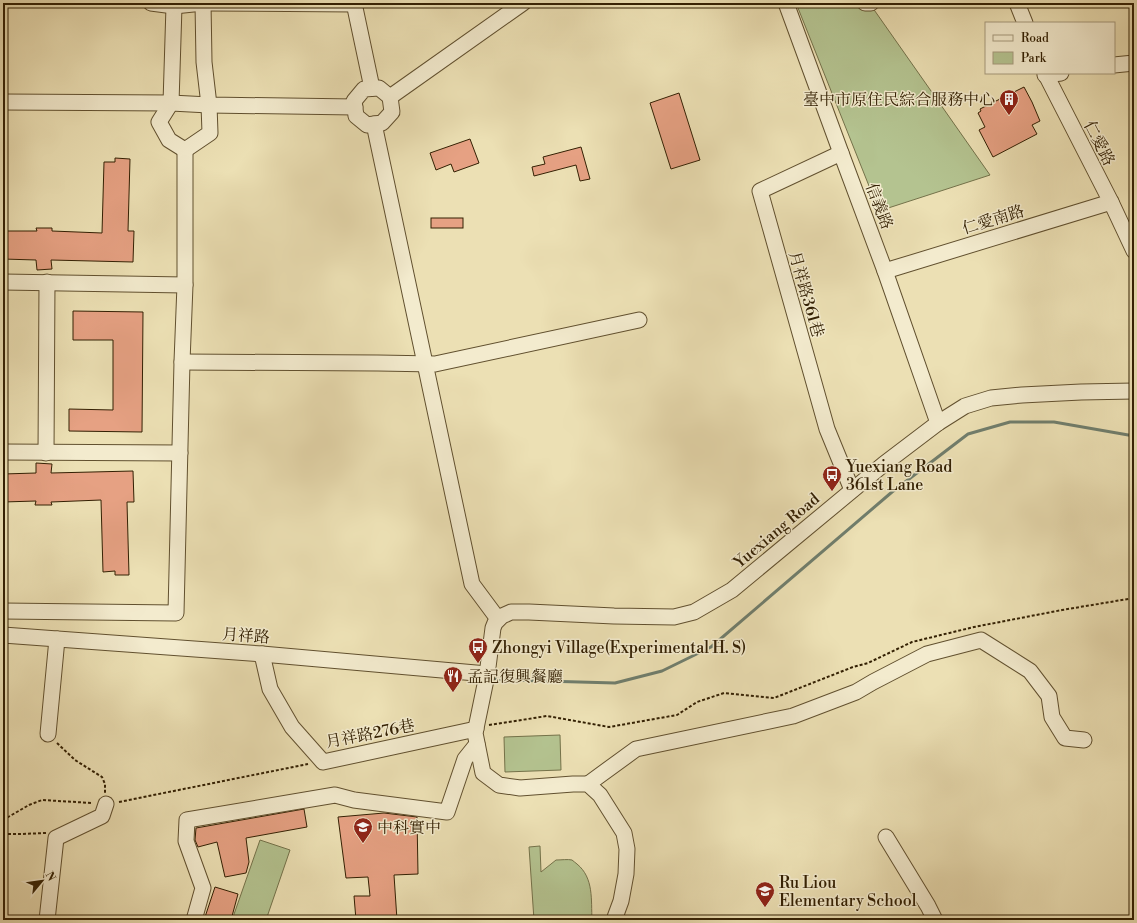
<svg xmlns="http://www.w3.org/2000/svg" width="1137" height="923" viewBox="0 0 1137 923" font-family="'Libre Bodoni','Noto Serif TC',serif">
<rect width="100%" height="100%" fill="#ece0b4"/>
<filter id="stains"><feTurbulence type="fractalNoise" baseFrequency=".005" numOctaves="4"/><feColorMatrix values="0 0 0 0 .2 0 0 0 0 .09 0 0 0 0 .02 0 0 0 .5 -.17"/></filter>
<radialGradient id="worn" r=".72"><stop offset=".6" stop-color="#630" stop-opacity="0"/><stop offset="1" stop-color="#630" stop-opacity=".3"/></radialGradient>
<!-- green -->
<g fill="#b4c390" stroke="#74724a">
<polygon points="796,3 855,3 860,7 870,4 990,175 879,211"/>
<polygon points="560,735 561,770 505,772 504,737"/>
<polygon points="260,840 290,850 266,920 232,920"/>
<path d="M540,846L541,872L556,860C561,860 568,859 572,860C574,861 575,863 577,864C594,878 591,900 592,920H534L529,847Z"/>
</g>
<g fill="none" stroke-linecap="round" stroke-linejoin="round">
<!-- stream -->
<polyline stroke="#707e6d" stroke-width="3" points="491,678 506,680 615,683 662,671 711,647 892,492 968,434 1010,422 1054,422 1134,436"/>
</g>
<!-- building -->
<g fill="#e6a183" stroke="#332003">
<polygon points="1024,87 1032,102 1040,121 1032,125 1037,134 993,157 979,130 985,127 978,113 981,111 980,109"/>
<polygon points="679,93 700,160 671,169 650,103"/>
<polygon points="470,139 479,163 454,172 451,164 436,170 430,153"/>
<polygon points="581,147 590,179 580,181 576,165 534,176 532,167 545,164 543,157"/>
<polygon points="115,158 130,159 128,231 134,231 133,262 51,260 52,269 37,270 36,260 3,259 3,231 37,231 36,228 52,228 52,231 102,233 104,162 115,162"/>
<rect x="431" y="218" width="32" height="10"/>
<polygon points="73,311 143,312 142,432 69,431 69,409 113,410 113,340 73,340"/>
<polygon points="36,463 52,464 51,473 133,471 134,502 127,502 129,575 115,575 115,571 103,572 101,500 51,502 52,505 35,505 36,501 3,502 3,474 36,473"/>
<polygon points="304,809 307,827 246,838 249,862 246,873 225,877 217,842 198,847 195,840 196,828"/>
<polygon points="384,813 417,817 418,874 394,875 397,920 356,920 354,896 370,896 368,877 346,878 338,817"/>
<polygon points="215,887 238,894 231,920 204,920"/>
</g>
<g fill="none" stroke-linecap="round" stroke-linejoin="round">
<defs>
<g id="minor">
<polyline points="151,3 174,6 203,3"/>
<polyline points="207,3 355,4"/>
<polyline points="354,3 372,88"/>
<polyline points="786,3 841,153 885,271 938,423"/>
<polyline points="865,3 871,3"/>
<polyline points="1017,3 1025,23"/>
<polyline points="174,6 171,103 159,122 169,140 185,150 210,133 209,105 204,62 203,3"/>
<polyline points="1114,65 1134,63"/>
<polyline points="1045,73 1111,202 1134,251"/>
<polyline points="1045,75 1061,73"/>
<polygon points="379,88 390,97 392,112 382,123 367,125 356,116 354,101 364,89"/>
<polyline points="390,97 523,3"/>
<polyline points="3,102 171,103 209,105 355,107"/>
<polyline points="374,124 472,584 498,619"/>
<polyline points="841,153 760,191 827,429 852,490"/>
<polyline points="885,271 1111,202"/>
<polyline points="3,282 185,285"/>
<polyline points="182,362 378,363 435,364 639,320"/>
<polyline points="3,452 180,453"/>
<polyline points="46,453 47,282"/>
<polyline points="3,611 176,613 182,362 185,285 185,150"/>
<polyline points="3,635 262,654 487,674"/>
<polyline points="262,654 270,689 292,727 323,762 476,729"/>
<polyline points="48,734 57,639"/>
<polyline points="588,784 636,749 793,716 856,692 873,682 927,654 981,640 1030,671 1049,696 1052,717 1065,738 1084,740"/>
<polyline points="886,837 928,906 935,920"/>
<polyline points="47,920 56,838 102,816 106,804"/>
<polyline points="194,920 203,888 186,841 187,820 335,795 354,800 447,812 465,759 477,744"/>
<polyline points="614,920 621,901 626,874 627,849 624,833 600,795 588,784 573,784 520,788 499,785 483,773 475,733 487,675 493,628 495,623 502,616 511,612 529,612 614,616 674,617 694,612 732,590 884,464 938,423 965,406 991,398 1022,395 1081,392 1134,391"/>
</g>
</defs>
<!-- minor casing -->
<use href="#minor" stroke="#61502f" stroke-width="17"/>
<!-- path -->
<g stroke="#332003" stroke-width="2" stroke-dasharray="3 2" stroke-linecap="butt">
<polyline points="489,725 547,716 609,727 677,715 697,702 724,693 774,698 853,667 868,663 912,642 974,627 1062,610 1134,598"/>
<polyline points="57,743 75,760 102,777 105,784 105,793"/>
<polyline points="119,802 308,764"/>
<polyline points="3,820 29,805 42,800 92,803"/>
<polyline points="3,834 20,834 46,833"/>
</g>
<!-- minor -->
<use href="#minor" stroke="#f3ebce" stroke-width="15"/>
</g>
<!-- icons -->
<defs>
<symbol id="building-pin" viewBox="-11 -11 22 30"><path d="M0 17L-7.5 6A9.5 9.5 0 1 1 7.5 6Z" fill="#8f2418" stroke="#f3ebce"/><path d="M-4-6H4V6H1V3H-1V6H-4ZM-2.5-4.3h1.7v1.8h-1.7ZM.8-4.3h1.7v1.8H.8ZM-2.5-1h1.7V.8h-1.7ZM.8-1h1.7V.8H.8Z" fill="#fff"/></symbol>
<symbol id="bus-pin" viewBox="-11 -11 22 30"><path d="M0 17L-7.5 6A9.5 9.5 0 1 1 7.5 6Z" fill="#8f2418" stroke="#f3ebce"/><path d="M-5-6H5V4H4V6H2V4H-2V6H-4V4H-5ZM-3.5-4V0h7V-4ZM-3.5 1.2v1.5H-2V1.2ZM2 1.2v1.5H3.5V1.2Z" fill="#fff"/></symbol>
<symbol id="restaurant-pin" viewBox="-11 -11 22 30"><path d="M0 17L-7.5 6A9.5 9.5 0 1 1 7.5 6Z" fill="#8f2418" stroke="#f3ebce"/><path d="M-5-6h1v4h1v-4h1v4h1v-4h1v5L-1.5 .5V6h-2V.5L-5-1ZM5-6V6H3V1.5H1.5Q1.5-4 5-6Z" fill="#fff"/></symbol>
<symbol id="school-pin" viewBox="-11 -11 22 30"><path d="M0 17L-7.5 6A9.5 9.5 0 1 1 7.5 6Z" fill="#8f2418" stroke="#f3ebce"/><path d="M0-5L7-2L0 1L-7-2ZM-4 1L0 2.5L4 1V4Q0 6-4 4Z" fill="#fff"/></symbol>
</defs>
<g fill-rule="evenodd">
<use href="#building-pin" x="998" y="88" width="22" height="30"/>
<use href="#bus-pin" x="821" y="464" width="22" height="30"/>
<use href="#bus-pin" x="467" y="636" width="22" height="30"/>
<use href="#restaurant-pin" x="442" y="665" width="22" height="30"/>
<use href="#school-pin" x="352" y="816" width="22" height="30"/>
<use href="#school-pin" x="754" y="880" width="22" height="30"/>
</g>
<g text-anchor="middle" stroke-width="3" stroke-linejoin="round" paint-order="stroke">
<!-- poi labels -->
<g font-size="16" fill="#332003" stroke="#f3ebce" text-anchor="start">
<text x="995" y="105" text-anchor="end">臺中市原住民綜合服務中心</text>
<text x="846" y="472">Yuexiang Road<tspan x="846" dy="18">361st Lane</tspan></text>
<text x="492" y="653">Zhongyi Village(Experimental H. S)</text>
<text x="467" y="682">孟記復興餐廳</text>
<text x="377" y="833">中科實中</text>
<text x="779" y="888">Ru Liou<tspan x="779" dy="18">Elementary School</tspan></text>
</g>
<!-- street labels -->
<g font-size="16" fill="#332003" stroke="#f3ebce">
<text transform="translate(1100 143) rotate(63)" y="6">仁愛路</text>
<text transform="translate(880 206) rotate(69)" y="6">信義路</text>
<text transform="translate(993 219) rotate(-17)" y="6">仁愛南路</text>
<text transform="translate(807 294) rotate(74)" y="6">月祥路361巷</text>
<text transform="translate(776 530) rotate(-40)" y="6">Yuexiang Road</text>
<text transform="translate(246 635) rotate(4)" y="6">月祥路</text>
<text transform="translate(370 733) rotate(-11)" y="6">月祥路276巷</text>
</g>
</g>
<!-- margin -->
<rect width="1137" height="923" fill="none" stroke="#ece0b4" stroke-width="16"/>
<rect x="4" y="4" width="1129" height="915" fill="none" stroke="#332003" stroke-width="2"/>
<rect x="8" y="8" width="1121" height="907" fill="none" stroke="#332003"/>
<!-- legend -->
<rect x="985" y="22" width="130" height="52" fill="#f3ebce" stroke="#a69a7d"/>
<rect x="993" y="35" width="20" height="6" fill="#f3ebce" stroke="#a69a7d"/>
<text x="1021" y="42" font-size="12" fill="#332003">Road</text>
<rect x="993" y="52" width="20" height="12" fill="#b4c390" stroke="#a69a7d"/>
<text x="1021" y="62" font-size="12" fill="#332003">Park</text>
<!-- north arrow -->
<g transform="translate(42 881) rotate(61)" stroke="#f3ebce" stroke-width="3" paint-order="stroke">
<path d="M0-3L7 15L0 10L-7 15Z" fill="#332003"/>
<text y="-6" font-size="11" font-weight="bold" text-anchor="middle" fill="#332003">N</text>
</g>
<rect width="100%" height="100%" filter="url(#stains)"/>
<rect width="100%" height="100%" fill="url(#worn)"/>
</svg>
